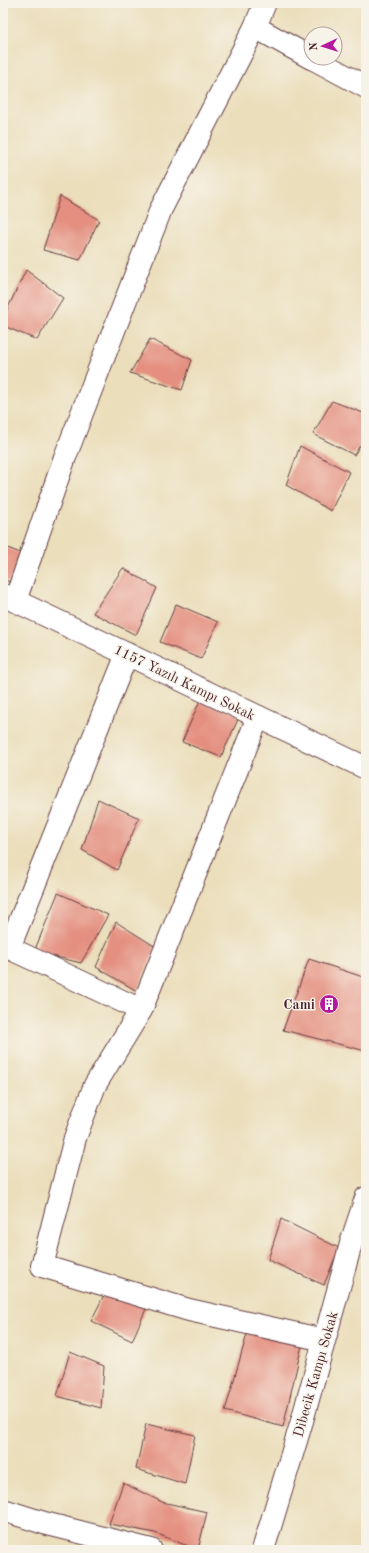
<svg xmlns="http://www.w3.org/2000/svg" width="369" height="1553" viewBox="0 0 369 1553" font-family="'Old Standard TT',serif">
<rect width="100%" height="100%" fill="#f7f3e8"/>
<filter id="ink" filterUnits="userSpaceOnUse"><feTurbulence type="fractalNoise" baseFrequency=".025" numOctaves="2"/><feDisplacementMap in="SourceGraphic" scale="8" xChannelSelector="R" yChannelSelector="G"/><feConvolveMatrix kernelMatrix="1 2 1 2 8 2 1 2 1" color-interpolation-filters="sRGB"/></filter>
<filter id="wash" filterUnits="userSpaceOnUse"><feTurbulence type="fractalNoise" baseFrequency=".012" numOctaves="4" result="noise"/><feDisplacementMap in="SourceGraphic" scale="16" xChannelSelector="R" yChannelSelector="G"/><feGaussianBlur stdDeviation="0.9" result="paint"/><feColorMatrix in="noise" values="0 0 0 0 0 0 0 0 0 0 0 0 0 0 0 0 0 1.4 0 .05"/><feComposite in="paint" operator="in"/></filter>
<g filter="url(#wash)">
<rect width="100%" height="100%" fill="#ebdebb"/>
<g id="blocks">
<!-- building -->
<g fill="#e48f7f">
<polygon points="60,196 99,220 80,260 43,250"/>
<polygon points="26,270 63,298 37,340 6,327 3,325 3,318"/>
<polygon points="150,339 192,360 182,390 130,373"/>
<polygon points="332,401 366,414 366,436 354,455 313,434"/>
<polygon points="300,446 349,472 331,511 286,485"/>
<polygon points="3,546 25,555 9,582 3,578"/>
<polygon points="123,568 157,588 136,635 93,613"/>
<polygon points="176,604 218,622 201,659 160,642"/>
<polygon points="201,698 240,715 221,757 182,742"/>
<polygon points="98,799 139,818 117,870 82,850"/>
<polygon points="58,893 108,915 81,963 40,953 36,947"/>
<polygon points="116,922 156,947 137,991 96,967"/>
<polygon points="309,959 366,978 366,1051 283,1030"/>
<polygon points="281,1219 339,1248 324,1285 268,1260"/>
<polygon points="108,1287 149,1302 132,1341 91,1321"/>
<polygon points="249,1327 302,1345 283,1427 225,1411"/>
<polygon points="70,1352 104,1366 101,1408 57,1396"/>
<polygon points="146,1424 195,1435 185,1484 136,1469"/>
<polygon points="123,1483 162,1502 207,1512 198,1550 155,1533 109,1524"/>
</g>
</g>
</g>
<g filter="url(#ink)">
<use href="#blocks" fill-opacity="0" stroke="#623c41" stroke-width="1"/>
<g fill="none" stroke-linecap="round" stroke-linejoin="round">
<defs>
<g id="minor">
<polyline points="255,27 311,58"/>
<polyline points="312,58 366,87"/>
<polyline points="3,595 366,768"/>
<polyline points="15,601 65,457 161,209 255,27 265,3"/>
<polyline points="127,654 9,948 141,1010 258,717"/>
<polyline points="141,1010 95,1085 75,1138 42,1266 189,1310 324,1340"/>
<polyline points="3,1510 44,1523 151,1550"/>
<polyline points="263,1550 302,1421 352,1240 366,1198"/>
</g>
</defs>
<!-- minor casing -->
<use href="#minor" stroke="#623c41" stroke-width="24"/>
<!-- minor -->
<use href="#minor" stroke="#fff" stroke-width="22"/>
</g>
</g>
<!-- icons -->
<defs>
<symbol id="building-disc" viewBox="-11 -11 22 22"><circle r="9.5" fill="#b5179e" stroke="#f7f3e8"/><path d="M-4-6H4V6H1V3H-1V6H-4ZM-2.5-4.3h1.7v1.8h-1.7ZM.8-4.3h1.7v1.8H.8ZM-2.5-1h1.7V.8h-1.7ZM.8-1h1.7V.8H.8Z" fill="#fff"/></symbol>
</defs>
<g fill-rule="evenodd">
<use href="#building-disc" x="318" y="993" width="22" height="22"/>
</g>
<g text-anchor="middle" stroke-width="3" stroke-linejoin="round" paint-order="stroke">
<!-- street labels -->
<g font-size="14" fill="#4a1f2b" stroke="#f7f3e8">
<text transform="translate(185 682) rotate(26)" y="5">1157 Yazılı Kampı Sokak</text>
<text transform="translate(315 1374) rotate(-74)" y="5">Dibecik Kampı Sokak</text>
</g>
<!-- poi labels -->
<g font-size="14" font-weight="bold" fill="#4a1f2b" stroke="#f7f3e8" text-anchor="end">
<text x="315" y="1009">Cami</text>
</g>
</g>
<!-- margin -->
<rect width="369" height="1553" fill="none" stroke="#f7f3e8" stroke-width="16"/>
<!-- north arrow -->
<g transform="translate(323 46) rotate(266)"><circle r="19" fill="#f7f3e8" stroke="#b29e9c"/>
<path d="M0-3L7 15L0 10L-7 15Z" fill="#b5179e"/>
<text y="-6" font-size="11" font-weight="bold" text-anchor="middle" fill="#4a1f2b">N</text>
</g>
</svg>
